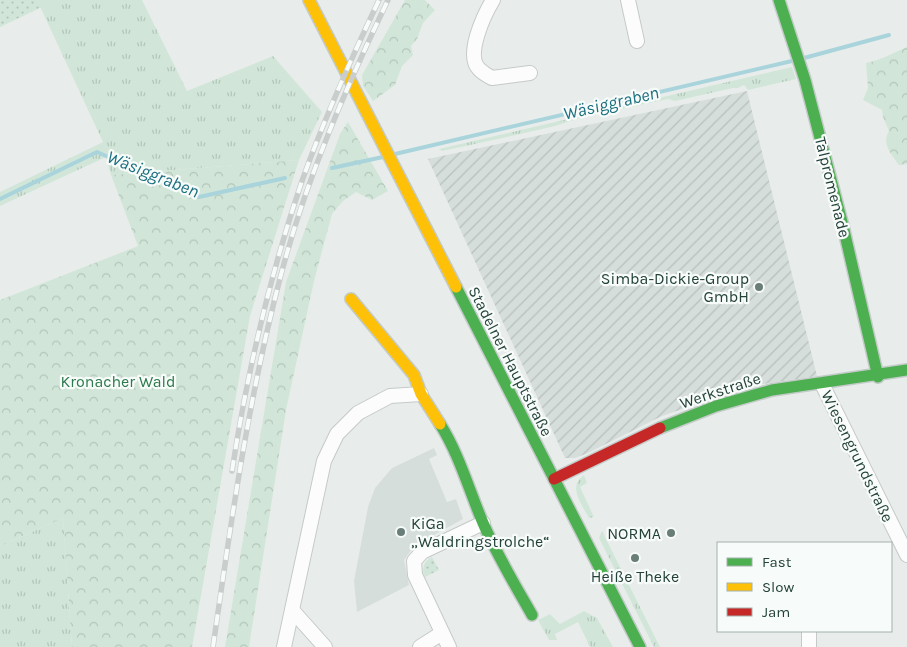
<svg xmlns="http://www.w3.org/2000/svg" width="907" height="647" viewBox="0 0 907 647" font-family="Karla,sans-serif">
<defs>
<pattern id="industrial-furrows" width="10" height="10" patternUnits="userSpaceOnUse" patternTransform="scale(1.25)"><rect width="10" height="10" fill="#d6dedb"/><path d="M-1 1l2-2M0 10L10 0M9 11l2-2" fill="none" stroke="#b8c0bd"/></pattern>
<pattern id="grass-tufts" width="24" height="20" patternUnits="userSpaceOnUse" patternTransform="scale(1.25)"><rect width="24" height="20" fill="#d1e6d8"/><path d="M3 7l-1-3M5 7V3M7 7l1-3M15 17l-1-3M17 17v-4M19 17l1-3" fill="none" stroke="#b3c6ba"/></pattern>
<pattern id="forest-crowns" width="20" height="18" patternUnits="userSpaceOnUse" patternTransform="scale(1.25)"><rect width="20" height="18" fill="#d1e6d8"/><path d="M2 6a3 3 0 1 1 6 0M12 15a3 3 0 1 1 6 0" fill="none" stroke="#b3c6ba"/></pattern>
<pattern id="park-dots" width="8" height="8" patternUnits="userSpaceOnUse" patternTransform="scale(1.25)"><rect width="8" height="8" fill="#d1e6d8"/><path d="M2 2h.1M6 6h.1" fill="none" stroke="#b3c6ba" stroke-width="1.8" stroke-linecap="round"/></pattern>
</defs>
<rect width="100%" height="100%" fill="#e8edeb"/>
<!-- built -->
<polygon fill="#d6dedb" points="434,448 437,455 429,459 447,502 456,499 463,519 414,546 404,560 409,585 357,612 354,581 368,507 375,488 392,468"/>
<!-- industrial -->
<polygon fill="url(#industrial-furrows)" points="747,91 817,376 750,386 662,416 588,453 575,458 565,458 428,159"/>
<!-- grass -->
<g fill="url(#grass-tufts)">
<polygon points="37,0 142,0 187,91 273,56 322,112 299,160 111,175 106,157 0,206 0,192 103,142"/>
<polygon points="792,67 796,79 748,90 744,85 738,88 733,88 675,101 668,99 583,117 555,126 498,139 442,151 439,149"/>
<path d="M584,475L587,483L580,487L594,517L589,518C582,505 567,486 584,475Z"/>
<polygon points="63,518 72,647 0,647 0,546"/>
<polygon points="602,531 660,647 654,647 599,538"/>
<polygon points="584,611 597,618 613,647 590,647 578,622 555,634 557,640 549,640 538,620 550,614 560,624"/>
</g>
<!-- forest -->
<g fill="url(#forest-crowns)">
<polygon points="405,0 425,0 435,10 423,23 417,39 411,46 413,55 402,66 395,85 373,101 363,86 362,75"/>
<path d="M907,47V164L899,165C892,155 881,144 889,131L883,117L882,110L863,100L868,88L866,63C881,60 893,53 907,47Z"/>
<polygon points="348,122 388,191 372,200 356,192 343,201 332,214 314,281 286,410 249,647 225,647 286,282 340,134"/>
<polygon points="299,160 250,316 192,647 72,647 63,518 0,546 0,300 138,246 111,175"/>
</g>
<!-- park -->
<g fill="url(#park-dots)">
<polygon points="0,0 37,0 42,7 0,27"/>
<path d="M432,557L439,570L425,577C421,568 424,561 432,557Z"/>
</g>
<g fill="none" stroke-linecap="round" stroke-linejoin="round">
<!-- stream -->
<g stroke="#a9d4db" stroke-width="4">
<polyline points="804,58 889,35"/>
<polyline points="395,154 792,61"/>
<polyline points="332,168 383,157"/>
<polyline points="0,199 97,152 199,197 285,178"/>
</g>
<defs>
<g id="street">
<path d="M493,0C484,15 465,55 479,69C483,73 488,76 492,78L530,73"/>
<polyline points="628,0 637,41"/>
<polyline points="822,384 907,555"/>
<polyline points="292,610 325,647"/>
<polyline points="809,631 809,647"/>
<polyline points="284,647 324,461 337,434 358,413 390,396 421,394"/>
<polyline points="420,647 442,633"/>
<polyline points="449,647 415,575 414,561 422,552 483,523"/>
</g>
<g id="fast">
<polyline points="779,0 805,80 843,226 878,377"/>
<polyline points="456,287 640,647"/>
<path d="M440,424C459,454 469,490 483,523C497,555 515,585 532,615"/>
<polyline points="660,428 716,406 772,390 907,370"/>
</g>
<g id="slow">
<polyline points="309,0 456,287"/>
<polyline points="351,299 414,375 421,394 440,424"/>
</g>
<polyline id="jam" points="554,479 660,428"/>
</defs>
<!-- street casing -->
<use href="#street" stroke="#c5cac8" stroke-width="16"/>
<!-- fast casing -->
<use href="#fast" stroke="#c3cbc8" stroke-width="14"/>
<!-- slow casing -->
<use href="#slow" stroke="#c3cbc8" stroke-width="14"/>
<!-- jam casing -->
<use href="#jam" stroke="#c3cbc8" stroke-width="14"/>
<!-- street -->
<use href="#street" stroke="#fcfcfc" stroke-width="14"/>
<!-- fast -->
<use href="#fast" stroke="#4caf50" stroke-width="11"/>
<!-- slow -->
<use href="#slow" stroke="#ffc107" stroke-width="11"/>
<!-- jam -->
<use href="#jam" stroke="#c62828" stroke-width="11"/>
<defs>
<g id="rail">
<path d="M232,471C247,373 270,275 302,181C324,119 351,59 379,0"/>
<path d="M213,647C231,521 249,394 282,271C307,177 346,88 388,0"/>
</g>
</defs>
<!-- rail casing -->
<use href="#rail" stroke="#c9cdcc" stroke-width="5.5"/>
<!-- rail -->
<use href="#rail" stroke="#f7fbf9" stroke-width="4" stroke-dasharray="11" stroke-linecap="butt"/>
</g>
<!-- markers -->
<g fill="#697e78" stroke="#f7fbf9" stroke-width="2">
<circle cx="759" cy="287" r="5"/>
<circle cx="401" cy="532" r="5"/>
<circle cx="671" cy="533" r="5"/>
<circle cx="635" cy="558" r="5"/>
</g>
<g text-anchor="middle" stroke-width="4.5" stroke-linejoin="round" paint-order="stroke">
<!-- street labels -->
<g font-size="16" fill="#24423a" stroke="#f7fbf9">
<text transform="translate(833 187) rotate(76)" y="6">Talpromenade</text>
<text transform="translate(511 361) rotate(63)" y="6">Stadelner Hauptstraße</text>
<text transform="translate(720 390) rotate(-18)" y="6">Werkstraße</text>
<text transform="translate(858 456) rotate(64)" y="6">Wiesengrundstraße</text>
</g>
<!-- poi labels -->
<g font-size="16" fill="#24423a" stroke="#f7fbf9" text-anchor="end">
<text x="749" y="284">Simba-Dickie-Group<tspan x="749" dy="18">GmbH</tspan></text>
<text x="411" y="529" text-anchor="start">KiGa<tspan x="411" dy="18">„Waldringstrolche“</tspan></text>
<text x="661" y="539">NORMA</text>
<text x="635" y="582" text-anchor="middle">Heiße Theke</text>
</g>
<!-- park labels -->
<g font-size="16" fill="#2d7a4b" stroke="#f7fbf9">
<text x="118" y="387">Kronacher Wald</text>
</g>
<!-- water labels -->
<g font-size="18" font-style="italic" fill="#1c6f80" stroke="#f7fbf9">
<text transform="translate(611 103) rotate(-13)" y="6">Wäsiggraben</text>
<text transform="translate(153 174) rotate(22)" y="6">Wäsiggraben</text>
</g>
</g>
<!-- legend -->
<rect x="717" y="542" width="175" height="90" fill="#f7fbf9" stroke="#a3b1ad"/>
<rect x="727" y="558" width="25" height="8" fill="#4caf50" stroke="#a3b1ad"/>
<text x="762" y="567" font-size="15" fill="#24423a">Fast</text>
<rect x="727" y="583" width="25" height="8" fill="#ffc107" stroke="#a3b1ad"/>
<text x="762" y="592" font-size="15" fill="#24423a">Slow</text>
<rect x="727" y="608" width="25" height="8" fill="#c62828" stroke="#a3b1ad"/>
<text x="762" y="617" font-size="15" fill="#24423a">Jam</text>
</svg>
